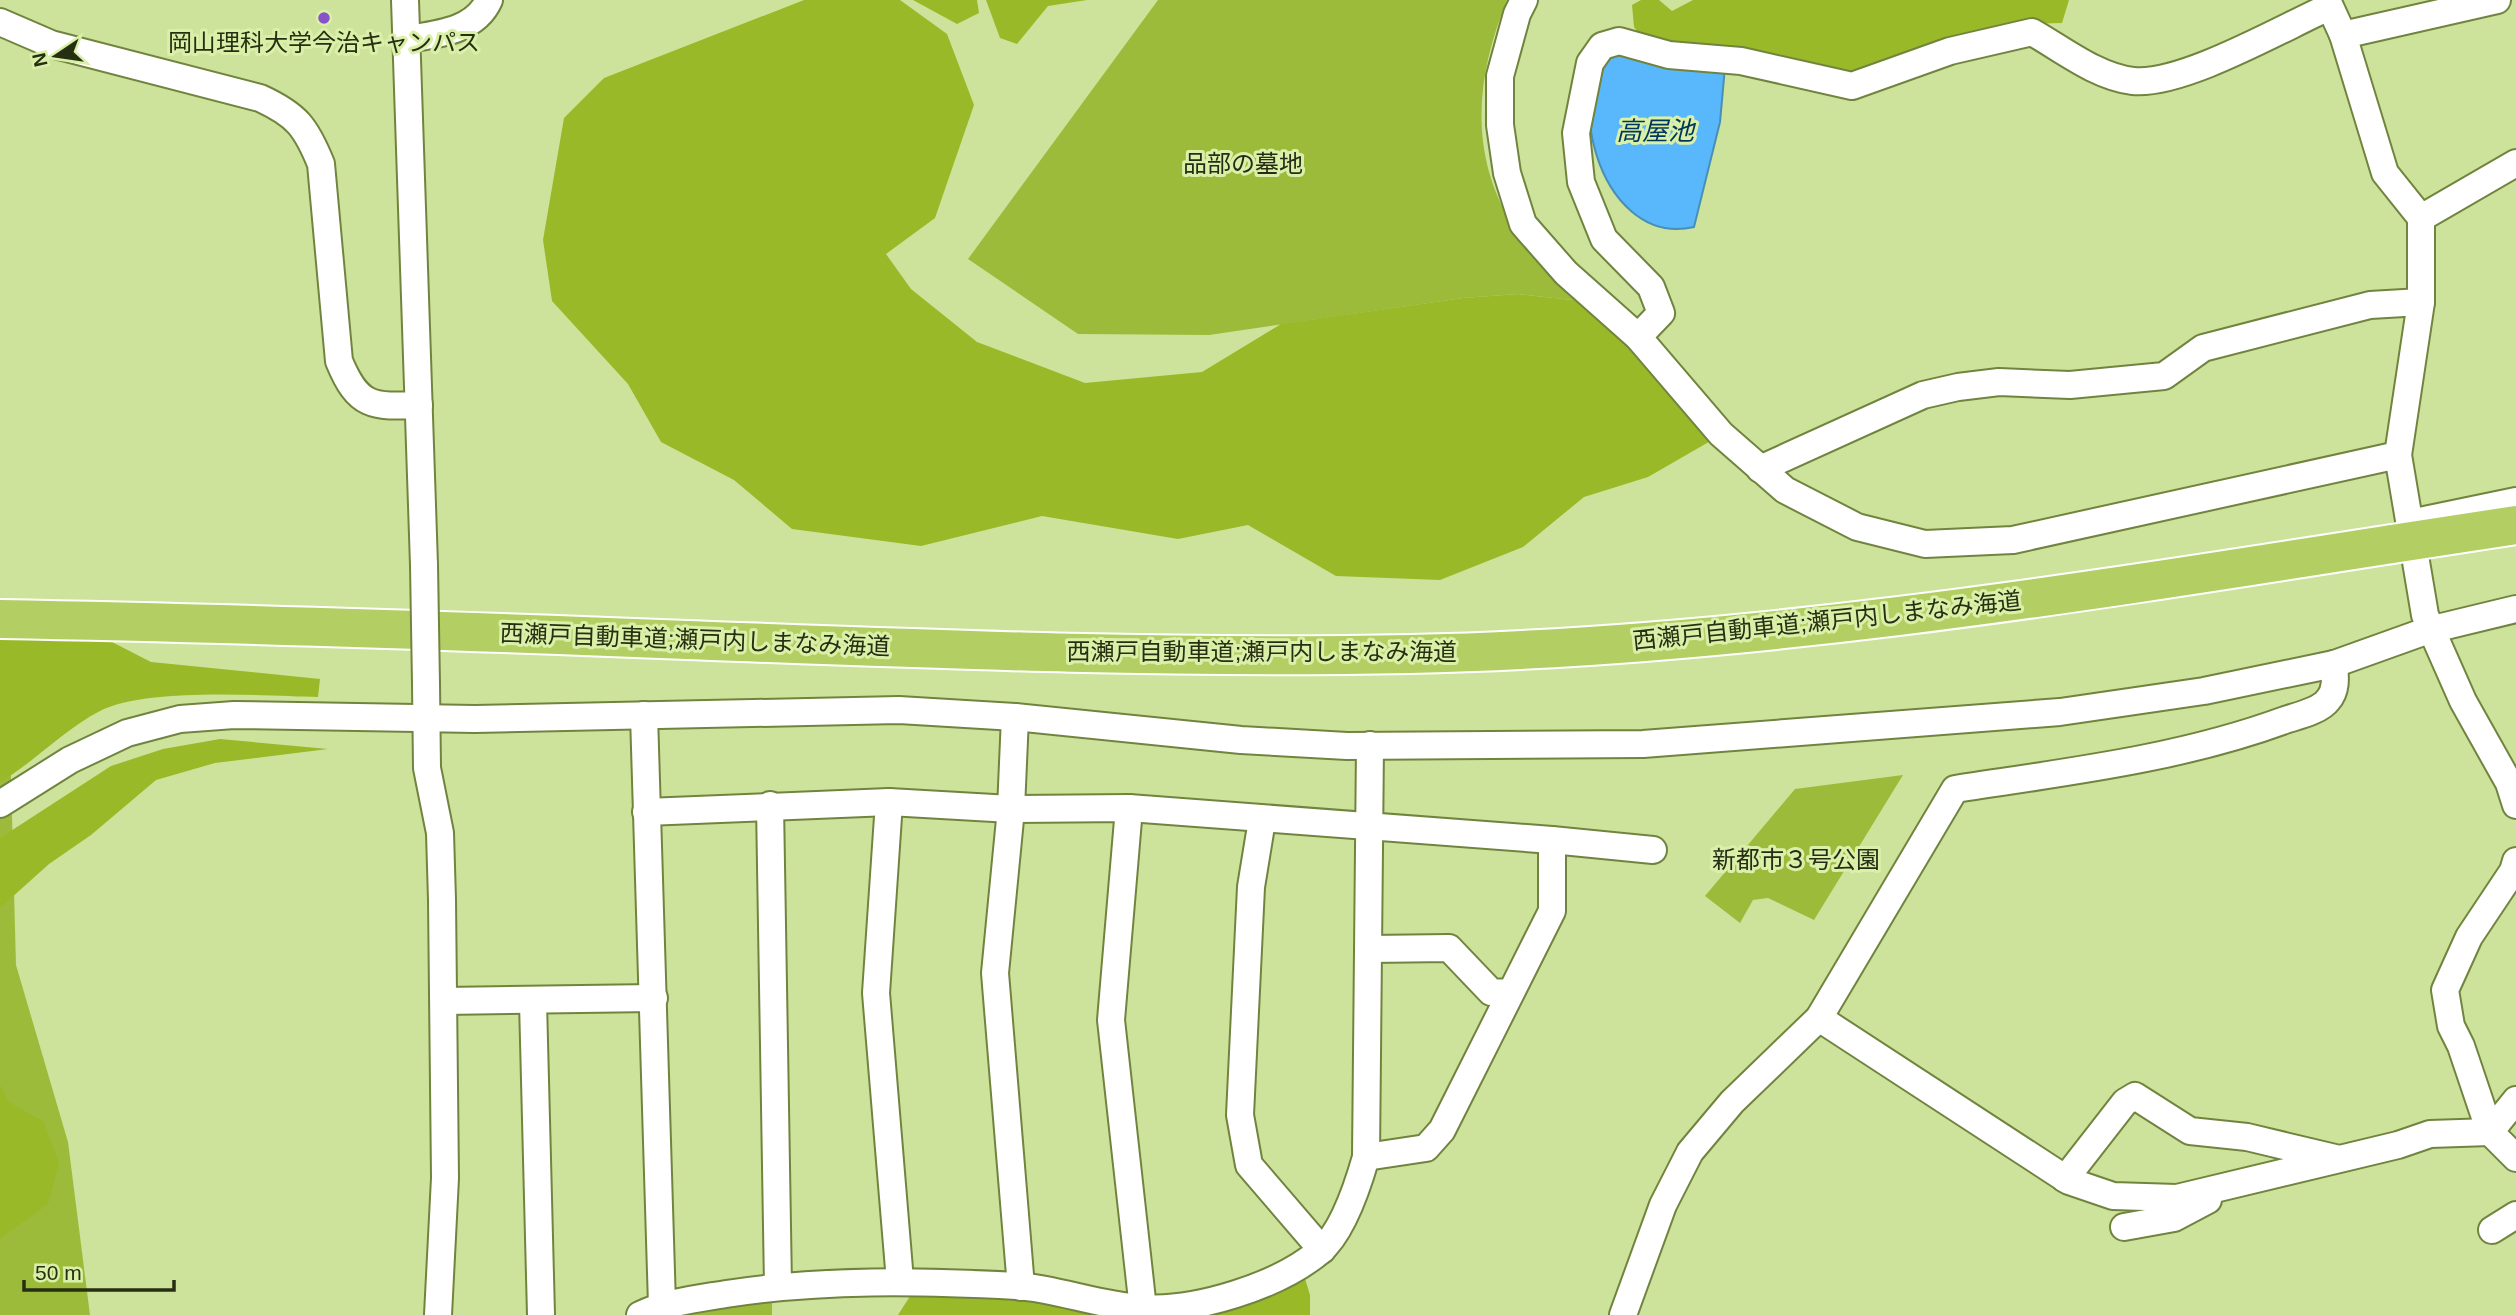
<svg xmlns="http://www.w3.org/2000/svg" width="2516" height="1315" viewBox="0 0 2516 1315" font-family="Helvetica,'Noto Sans JP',sans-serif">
<rect width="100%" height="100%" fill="#cde39b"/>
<!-- green -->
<g fill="#9dbb3b">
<path d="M1158,0H1507C1476,76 1468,153 1513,226C1529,251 1561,278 1582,301L1518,294L1463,298L1209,335L1078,334L968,259Z"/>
<polygon points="0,702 9,704 16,965 68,1142 90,1315 0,1315"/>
<polygon points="1903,775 1814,920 1768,898 1753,900 1740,923 1705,896 1795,789"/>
<polygon points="772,1293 772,1315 659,1315"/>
</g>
<!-- forest -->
<g fill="#99b928">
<polygon points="804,0 900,0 947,34 974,105 935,218 886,254 911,289 977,342 1085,383 1202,372 1281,324 1463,298 1518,294 1582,301 1629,342 1714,439 1648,477 1584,497 1523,547 1440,580 1336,576 1248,525 1178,539 1042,516 921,546 792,529 734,480 661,442 628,384 552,301 543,240 564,118 604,78"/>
<polygon points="913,0 977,0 979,13 957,24"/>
<polygon points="986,0 1087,0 1048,6 1017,44 1000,38"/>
<polygon points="1641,0 1659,0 1672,11 1693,0 2069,0 2062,23 2022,24 1854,72 1817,70 1643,40 1634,27 1632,5"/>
<path d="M0,636L112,642L151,662L320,679L318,697C263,696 147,687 100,711C63,730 35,762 0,782Z"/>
<polygon points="220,739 328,749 215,763 156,780 91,835 49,864 0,908 0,838 111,766 163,749"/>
<polygon points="0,1085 9,1102 44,1122 59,1163 48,1204 0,1239"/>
<polygon points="1303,1272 1310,1295 1310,1315 1171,1315"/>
<polygon points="912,1293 1033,1301 1126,1315 898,1315"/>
</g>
<!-- water -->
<path fill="#58b8fb" stroke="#498fb5" stroke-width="2" d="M1625,51C1662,70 1684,72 1725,67L1720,122L1694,227C1595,250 1555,67 1625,51Z"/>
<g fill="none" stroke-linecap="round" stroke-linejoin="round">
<defs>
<g id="minor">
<polyline points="405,0 424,565"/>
<polyline points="1524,0 1517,14 1500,76 1500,125 1507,173 1523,224 1566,273 1638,337 1721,434 1785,490 1857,527 1925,544 2013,540 2398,455"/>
<polyline points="2327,0 2343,35 2385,173 2421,218 2421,302 2398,455 2425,615 2463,701 2509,783 2516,805"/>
<path d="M0,22L51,44L260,98C297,115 306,127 321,164L339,361C358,407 372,407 419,405"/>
<polyline points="2343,35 2497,0"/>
<path d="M408,39C438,34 475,31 489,0"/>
<polyline points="2421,218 2516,163"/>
<path d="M1638,337L1661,313L1651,287L1604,239L1581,182L1576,133L1590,63L1602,46L1619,41L1669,55L1741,61L1852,86L1950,51L2032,32C2062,49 2097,77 2133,81C2182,86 2282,28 2329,7"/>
<polyline points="1760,469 1923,395 1958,387 1999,382 2070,385 2164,376 2203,348 2370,305 2421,302"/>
<polyline points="2410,523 2516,501"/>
<polyline points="426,684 427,768 440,833 442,900 445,1178 438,1315"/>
<polyline points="644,715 662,1305"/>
<polyline points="1015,717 1011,809 995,973 1021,1287"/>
<polyline points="889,802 876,993 900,1281"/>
<polyline points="0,804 70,760 127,733 180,719 234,715 475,719 899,710 1015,717 1241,740 1347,746 1643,744 2060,712 2204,691 2334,664 2429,630 2516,609"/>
<polyline points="770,805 778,1286"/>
<polyline points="1129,808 1111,1020 1143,1309"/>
<polyline points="646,812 889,802 1011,809 1129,808 1552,840 1552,911 1442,1130 1426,1148 1366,1157"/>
<polyline points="1262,820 1251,887 1240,1115 1249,1165 1322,1250"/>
<polyline points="1552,840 1653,850"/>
<polyline points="2516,861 2513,871 2469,937 2445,990 2451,1026 2461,1046 2490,1132 2516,1158"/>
<polyline points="1370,949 1449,948 1491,992 1510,993"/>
<polyline points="444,1001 654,998"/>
<polyline points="533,1002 541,1315"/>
<polyline points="1819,1018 2069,1181 2113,1196 2177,1198 2398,1145 2430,1134 2490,1132 2516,1100"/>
<polyline points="2065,1179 2125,1102 2135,1096 2190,1131 2247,1137 2335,1158"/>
<polyline points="2124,1227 2174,1218 2208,1200"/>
<polyline points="2492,1230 2516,1215"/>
<path d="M640,1315C667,1302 696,1299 726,1294C823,1279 920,1281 1017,1286C1059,1289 1100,1306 1142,1308C1195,1312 1279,1286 1320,1251C1343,1232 1358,1185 1366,1157L1370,745"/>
<path d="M1623,1315L1663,1205L1690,1152L1732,1102L1819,1018L1955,789C2066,772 2179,759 2285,720C2297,716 2320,711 2328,700C2337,690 2335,676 2334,664"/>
</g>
<path id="highway" d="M0,619C229,623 458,631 687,640C928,649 1169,659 1410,654C1740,647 2067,595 2392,544"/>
</defs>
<!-- minor casing -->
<use href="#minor" stroke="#71843f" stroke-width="30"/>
<!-- highway casing -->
<use href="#highway" stroke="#fff" stroke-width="42"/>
<!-- minor -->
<use href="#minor" stroke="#fff" stroke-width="26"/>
<!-- highway -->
<use href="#highway" stroke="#b3cf64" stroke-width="38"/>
<defs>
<polyline id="minor-bridge" points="424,565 426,684"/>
<polyline id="highway-bridge" points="2392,544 2516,525"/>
</defs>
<!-- minor-bridge casing -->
<use href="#minor-bridge" stroke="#71843f" stroke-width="30" stroke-linecap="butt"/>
<!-- highway-bridge casing -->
<use href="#highway-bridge" stroke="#fff" stroke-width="42" stroke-linecap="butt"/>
<!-- minor-bridge -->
<use href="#minor-bridge" stroke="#fff" stroke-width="26"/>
<!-- highway-bridge -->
<use href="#highway-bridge" stroke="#b3cf64" stroke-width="38"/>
</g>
<!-- markers -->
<circle fill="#8852c9" stroke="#daf0a8" stroke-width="2.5" cx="324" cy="18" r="7"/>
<g text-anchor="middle" stroke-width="6" stroke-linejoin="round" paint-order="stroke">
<!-- poi labels -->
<g font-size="24" fill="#272f12" stroke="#daf0a8">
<text x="324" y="51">岡山理科大学今治キャンパス</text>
</g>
<!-- park labels -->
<g font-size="24" fill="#262c16" stroke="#daf0a8">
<text x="1243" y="172">品部の墓地</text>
<text x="1796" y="868">新都市３号公園</text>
</g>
<!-- street labels -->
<g font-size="24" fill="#272f12" stroke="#daf0a8">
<text transform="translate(1827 621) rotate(-6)" y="8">西瀬戸自動車道;瀬戸内しまなみ海道</text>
<text transform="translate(695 640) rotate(2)" y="8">西瀬戸自動車道;瀬戸内しまなみ海道</text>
<text x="1262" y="660">西瀬戸自動車道;瀬戸内しまなみ海道</text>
</g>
<!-- water labels -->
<g font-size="26" font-style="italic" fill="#003758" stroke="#daf0a8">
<text x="1655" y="140">高屋池</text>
</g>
</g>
<!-- north arrow -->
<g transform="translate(56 56) rotate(257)" stroke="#daf0a8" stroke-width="5" paint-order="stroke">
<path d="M0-5L12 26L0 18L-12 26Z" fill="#272f12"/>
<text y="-10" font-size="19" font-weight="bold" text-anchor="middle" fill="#272f12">N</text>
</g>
<!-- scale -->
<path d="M24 1280v10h150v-10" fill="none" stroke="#272f12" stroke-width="3.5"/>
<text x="35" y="1280" font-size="21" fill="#272f12" stroke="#daf0a8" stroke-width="5" paint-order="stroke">50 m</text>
</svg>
